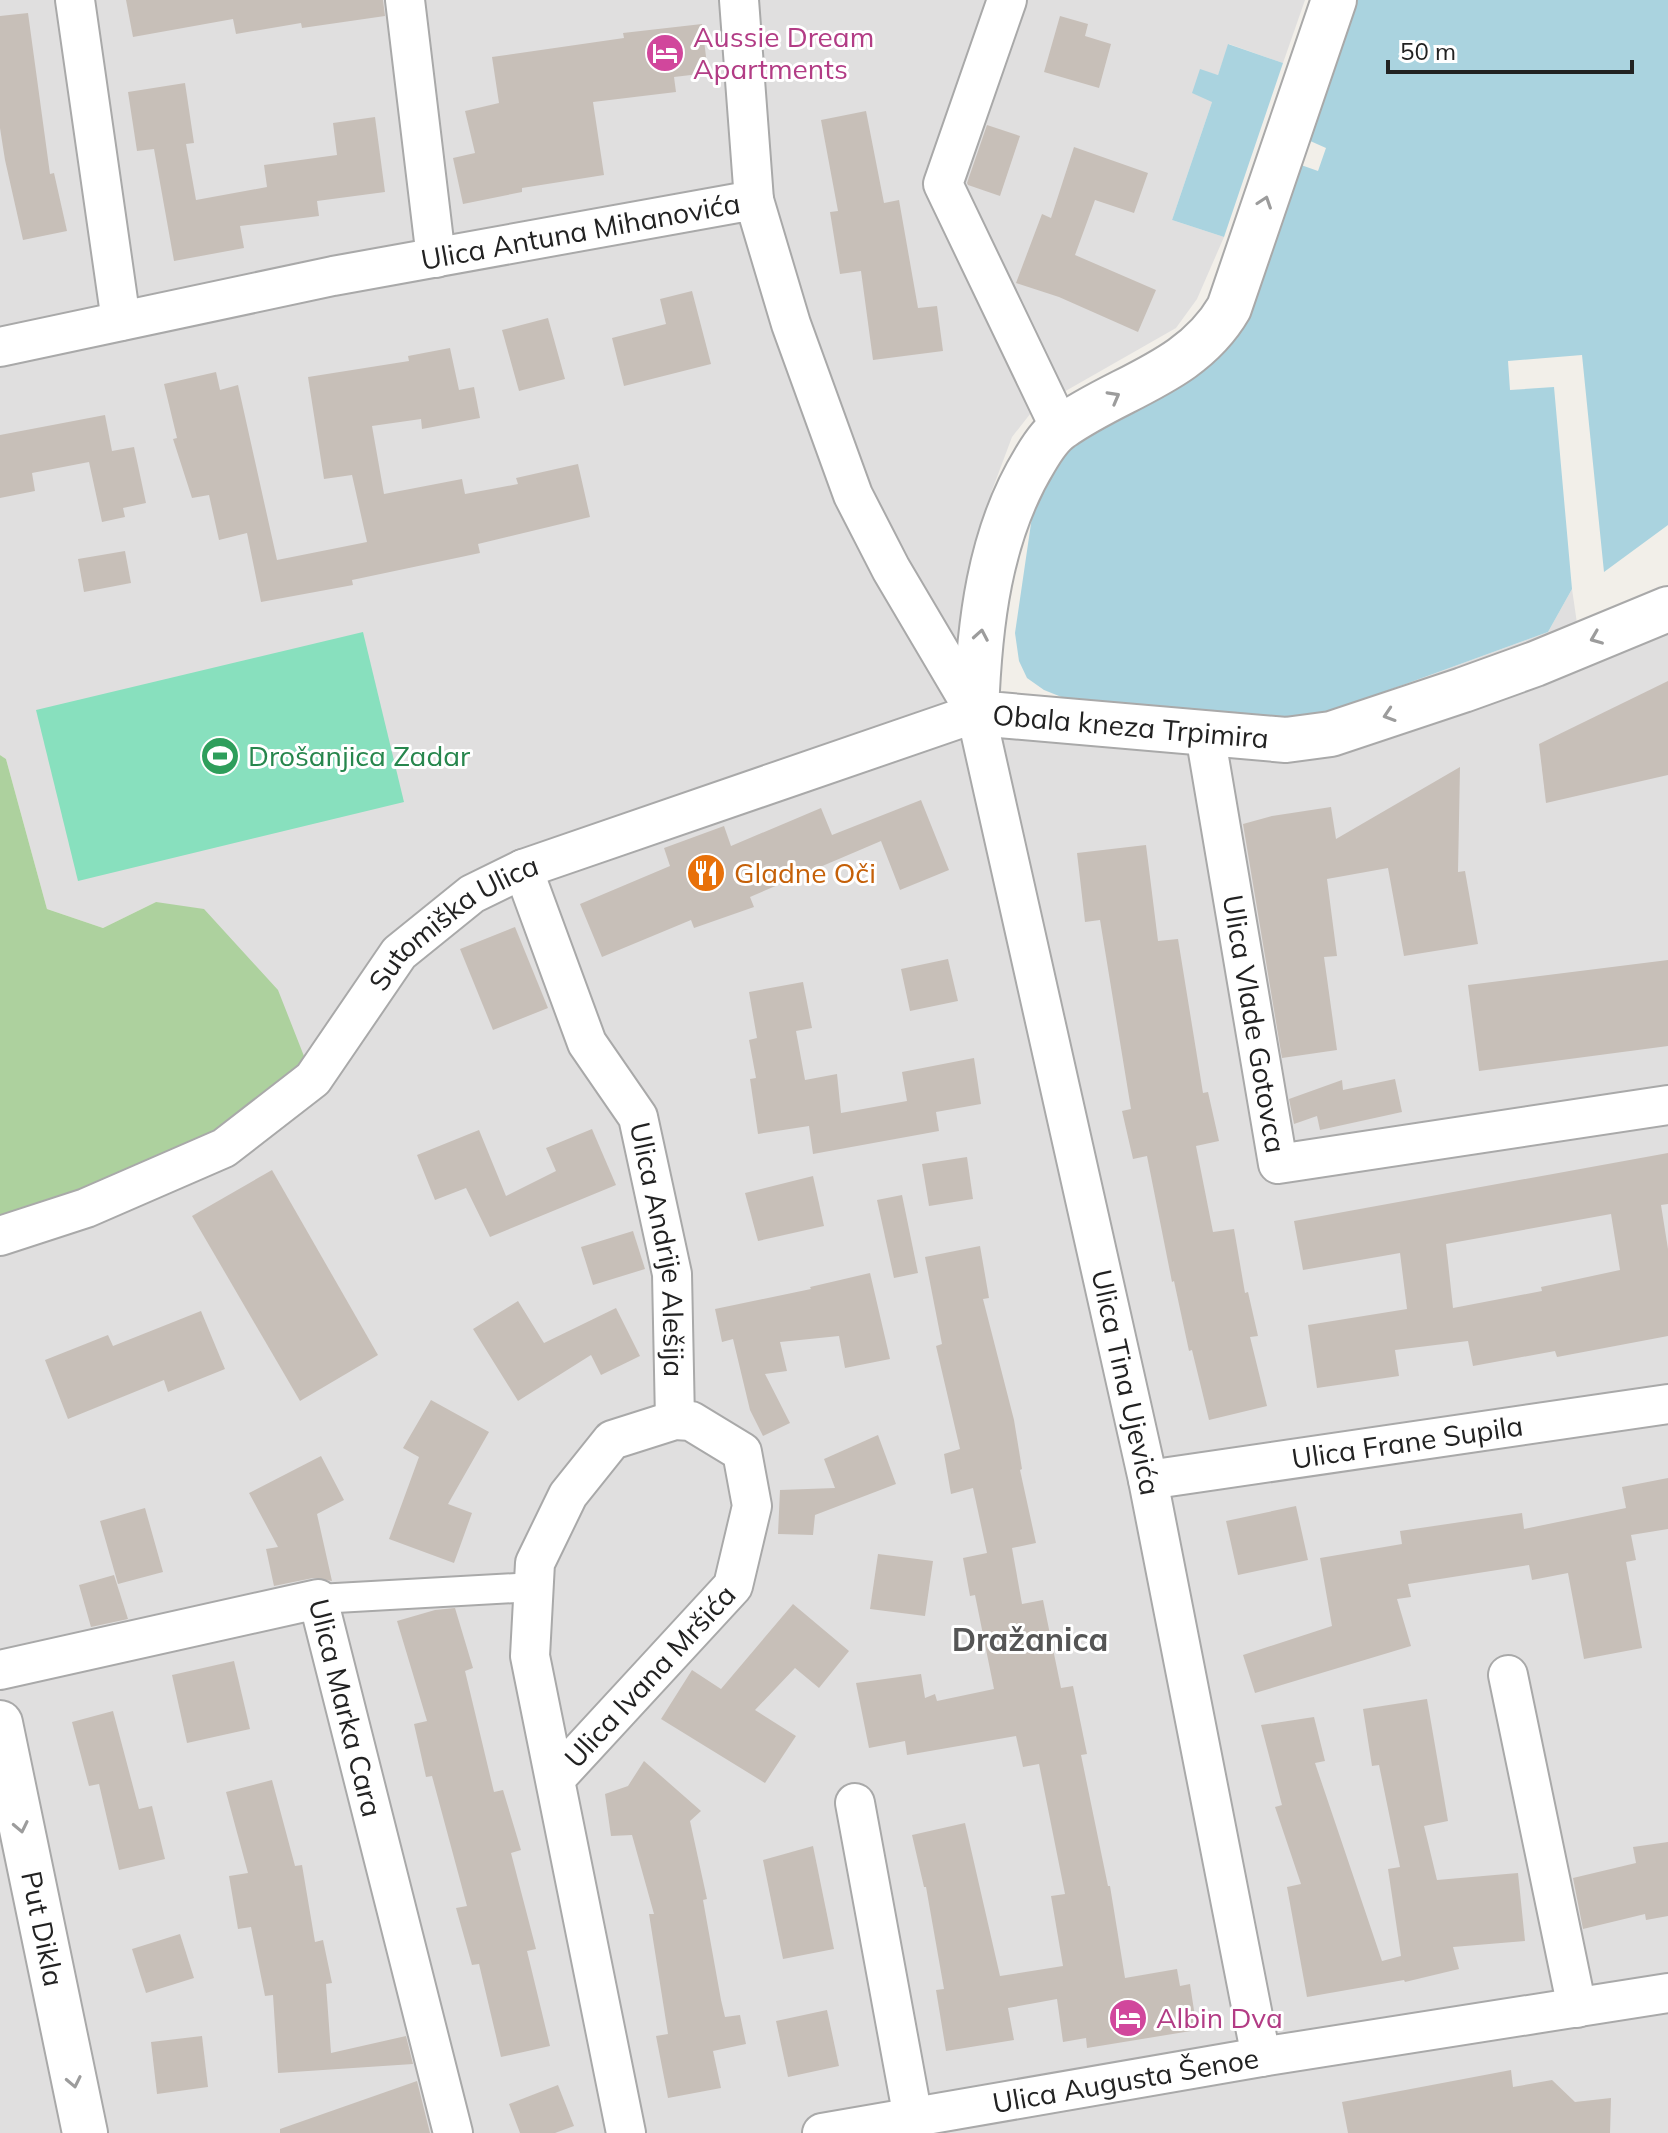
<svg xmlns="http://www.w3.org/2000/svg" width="1668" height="2133" viewBox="0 0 1668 2133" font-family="Mulish,sans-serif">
<rect width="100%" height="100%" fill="#f2efe9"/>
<!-- residential -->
<polygon fill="#e0dfdf" points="0,0 1305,0 1283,63 1229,44 1218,75 1200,70 1212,102 1172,220 1224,237 1197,299 1176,328 1034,409 1012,437 991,493 969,604 1012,735 1307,720 1548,632 1572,589 1580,644 1668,609 1668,2133 0,2133 0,1236 156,902 103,928 47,909 6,759 0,755"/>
<!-- forest -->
<polygon fill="#add19e" points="0,755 6,759 47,909 103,928 156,902 204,909 278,990 313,1079 224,1148 0,1236"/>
<!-- pitch -->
<polygon fill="#88e0be" points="363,632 404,802 78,881 36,710"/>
<!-- water -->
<g fill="#aad3df">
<polygon points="1358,0 1668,0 1668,525 1604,572 1582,355 1508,361 1510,390 1554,387 1572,589 1548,632 1307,720 1064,698 1044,690 1027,678 1019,661 1015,633 1034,503 1064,454 1096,426 1201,369 1301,165 1318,171 1326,148 1308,140"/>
<polygon points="1228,44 1283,63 1224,237 1172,220 1212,102 1192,93 1200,69 1218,75"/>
</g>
<!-- building -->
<g fill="#c7bfb8" fill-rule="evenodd">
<polygon points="126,0 383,0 385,16 302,28 301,23 236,34 233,19 133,37"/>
<polygon points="28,13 50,174 54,173 67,231 23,240 5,160 0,128 0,16"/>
<polygon points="1060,16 1088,24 1085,36 1111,44 1099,88 1044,72"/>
<polygon points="702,24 708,73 674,77 676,92 593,102 604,175 522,188 522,192 463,204 453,158 475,153 465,111 499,103 492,57 624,38 623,33"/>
<polygon points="185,83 194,143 186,144 196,200 267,187 264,165 337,155 333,123 375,117 385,192 317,201 319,216 240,226 244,248 174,261 154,149 137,151 128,92"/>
<polygon points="866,111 884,203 899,200 918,308 937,306 943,351 873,360 861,271 840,274 830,212 838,211 821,120"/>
<polygon points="987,125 1020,136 1000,196 968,185 967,183"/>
<polygon points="1074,147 1148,173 1134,213 1095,200 1075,255 1156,290 1138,332 1059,297 1016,283 1042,214 1051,218"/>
<polygon points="692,291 711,364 624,386 612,338 666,324 660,299"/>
<polygon points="548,318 565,379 519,391 502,330"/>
<polygon points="450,348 459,390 474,387 480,418 422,429 421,419 372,426 384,494 462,479 465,494 518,484 516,478 578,464 590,517 478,544 480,553 352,580 353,585 261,602 247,533 219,540 209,495 192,498 173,439 177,438 164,384 216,372 220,390 238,385 277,560 367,542 352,475 324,479 308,377 409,361 408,356"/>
<polygon points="105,415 112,451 134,447 146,503 123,508 125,517 102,522 89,462 32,473 35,491 0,498 0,435"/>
<polygon points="125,551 131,583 84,592 78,559"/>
<polygon points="1668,681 1668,775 1546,803 1539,744"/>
<polygon points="1460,767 1458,872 1465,871 1478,944 1404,956 1388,868 1327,879 1337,956 1324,957 1337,1050 1282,1058 1243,824 1272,816 1331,807 1336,839"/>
<polygon points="921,800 949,870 900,890 881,841 750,897 754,907 694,928 691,920 602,957 580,904 670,866 664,848 724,826 731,846 821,808 832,835"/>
<polygon points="1146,845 1158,941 1178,939 1203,1093 1208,1092 1219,1141 1196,1146 1213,1232 1234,1229 1245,1293 1248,1292 1258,1336 1250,1337 1267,1406 1209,1420 1192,1350 1189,1351 1174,1281 1172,1282 1147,1156 1133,1159 1122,1111 1131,1109 1100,920 1085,922 1077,853"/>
<polygon points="515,927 548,1008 493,1030 460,949"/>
<polygon points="948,959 958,1001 910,1011 901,969"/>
<polygon points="1668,960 1668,1046 1479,1071 1468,985"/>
<polygon points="803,982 812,1028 796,1031 805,1080 837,1074 841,1113 907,1101 902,1072 974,1058 981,1104 936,1112 939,1131 813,1154 809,1126 758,1134 750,1079 756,1078 749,1040 757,1038 749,992"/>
<polygon points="1395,1079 1402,1112 1320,1130 1317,1116 1294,1124 1289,1099 1342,1080 1343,1090"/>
<polygon points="592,1129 616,1185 490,1237 466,1188 435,1200 417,1155 479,1130 506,1196 556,1171 546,1148"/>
<path d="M1668,1153V1204L1661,1205L1668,1249V1336L1557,1357L1555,1351L1473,1366L1468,1341L1395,1350L1399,1376L1317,1388L1308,1325L1407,1309L1400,1253L1303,1270L1294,1221ZM1611,1214L1620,1270L1541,1287L1542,1291L1453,1308L1446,1244Z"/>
<polygon points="967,1157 973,1199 929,1206 922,1164"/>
<polygon points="272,1170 378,1355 300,1401 192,1216"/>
<polygon points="813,1176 824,1226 758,1241 745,1193"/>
<polygon points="902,1195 918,1273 894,1278 877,1200"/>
<polygon points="633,1231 645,1269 593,1285 581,1247"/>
<polygon points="980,1246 989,1298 983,1299 1014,1420 1022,1469 1020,1470 1036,1543 1012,1548 1022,1604 1043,1600 1061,1688 1073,1686 1087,1754 1081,1755 1108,1886 1110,1886 1125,1978 1177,1969 1180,1986 1190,1984 1197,2030 1087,2048 1086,2038 1063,2042 1057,1999 1008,2008 1014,2040 946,2051 936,1990 944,1989 926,1887 924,1887 912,1835 965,1823 1000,1976 1063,1966 1051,1896 1065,1894 1039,1764 1023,1767 1016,1736 907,1755 905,1741 869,1748 856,1683 921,1674 925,1698 935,1694 937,1701 994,1689 975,1595 970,1596 963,1558 987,1553 973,1488 951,1494 944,1454 960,1449 936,1346 942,1344 925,1257"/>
<polygon points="870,1273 890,1359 845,1368 839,1336 780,1342 787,1371 765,1374 790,1423 763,1436 750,1410 733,1339 722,1342 715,1309 811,1289 810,1287"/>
<polygon points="518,1301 544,1343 616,1308 640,1356 601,1375 591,1355 518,1401 473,1329"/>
<polygon points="201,1311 225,1369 168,1392 164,1380 68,1419 45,1360 108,1335 113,1346"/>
<polygon points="431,1400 489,1432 448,1504 472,1513 454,1563 389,1539 419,1457 403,1448"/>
<polygon points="878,1435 896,1484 815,1515 813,1535 778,1534 780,1490 835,1488 824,1459"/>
<polygon points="321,1456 344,1500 317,1514 332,1581 313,1578 274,1586 266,1549 278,1547 249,1493"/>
<polygon points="1668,1478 1668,1529 1631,1535 1636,1560 1626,1562 1642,1648 1584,1659 1568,1573 1532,1580 1529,1565 1408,1584 1411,1597 1397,1599 1411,1646 1255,1693 1243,1655 1332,1626 1320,1558 1402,1544 1400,1531 1522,1513 1524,1529 1626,1508 1622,1487"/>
<polygon points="1296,1506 1308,1560 1238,1575 1226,1521"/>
<polygon points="145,1508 163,1572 118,1584 100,1521"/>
<polygon points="878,1554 933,1561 925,1616 870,1609"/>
<polygon points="114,1575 128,1619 91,1627 79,1585"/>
<polygon points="793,1604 849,1651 819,1688 795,1668 755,1710 796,1736 765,1783 661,1719 692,1670 721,1689"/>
<polygon points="455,1608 473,1668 465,1671 494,1792 503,1790 521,1850 511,1853 536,1949 527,1951 550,2046 501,2057 479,1964 472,1965 456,1908 467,1906 432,1776 426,1777 414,1724 427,1721 397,1621 435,1610"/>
<polygon points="234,1661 250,1729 187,1743 172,1675"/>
<polygon points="1427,1699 1448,1821 1424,1826 1437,1880 1518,1873 1525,1941 1453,1947 1459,1969 1405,1982 1404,1980 1307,1997 1287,1887 1301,1884 1275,1807 1282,1805 1261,1725 1314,1717 1325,1761 1315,1763 1382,1961 1401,1956 1388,1869 1400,1867 1379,1765 1372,1766 1363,1709"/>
<polygon points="113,1711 139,1809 152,1806 165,1859 119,1870 99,1784 89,1786 72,1722"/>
<polygon points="644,1761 701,1811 690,1821 707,1899 703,1900 721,2000 725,2017 740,2015 746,2044 713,2051 721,2088 668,2098 656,2036 668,2034 649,1914 654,1914 632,1835 611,1836 605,1794 628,1786"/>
<polygon points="272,1780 295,1866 302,1865 315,1942 323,1940 332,1983 326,1984 331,2053 406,2036 413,2064 278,2073 273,1995 265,1996 251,1927 238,1929 229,1876 248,1873 226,1792"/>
<polygon points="1668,1842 1668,1916 1646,1920 1645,1914 1583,1929 1573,1878 1636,1863 1633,1847"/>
<polygon points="813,1846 834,1949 783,1959 763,1860"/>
<polygon points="180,1934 194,1978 146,1993 132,1949"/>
<polygon points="827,2010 839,2066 788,2077 776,2021"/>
<polygon points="202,2036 208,2087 157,2094 151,2042"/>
<polygon points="1511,2070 1513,2087 1552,2080 1575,2102 1611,2098 1610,2133 1348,2133 1342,2102"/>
<polygon points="417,2081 430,2133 280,2133 280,2129"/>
<polygon points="558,2085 574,2126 555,2133 520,2133 509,2104"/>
</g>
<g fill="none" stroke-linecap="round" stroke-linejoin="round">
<defs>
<polyline id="pedestrian" points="318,1599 534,1587"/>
<g id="minor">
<polyline points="75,0 121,321"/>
<polyline points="405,0 436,258"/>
<polyline points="739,0 754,200"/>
<polyline points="1007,0 943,184 1060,428"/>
<path id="s1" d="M0,347L333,276L754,200L791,324L853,495L891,569L976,713L1148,1480L1261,2057"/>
<path id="s2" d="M1205,734L1278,1164L1668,1105"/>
<path id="s3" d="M523,869L587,1043L638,1117L672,1274L675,1420"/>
<path id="s4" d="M0,1236L86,1208L224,1148L313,1079L399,953L472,894L523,869L976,713"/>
<path id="s5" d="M1148,1480L1668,1404"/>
<path id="s6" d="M0,1670L318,1599L453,2133"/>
<polyline points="1508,1675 1577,2008"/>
<path id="s7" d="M555,1779L733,1586L752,1506L742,1452L691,1421L675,1420L612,1440L568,1495L535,1563L530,1656L626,2133"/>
<polyline points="855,1803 913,2118"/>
<path id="s8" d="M822,2133L1261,2057L1668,1993"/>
</g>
<g id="tertiary">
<path id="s9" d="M1334,0L1229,308C1191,373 1120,386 1062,427C1051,434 1042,448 1035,460C989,535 979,626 976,713L1286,740L1331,734L1463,690L1535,664L1668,609"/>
<path id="s10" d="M0,1723L85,2133"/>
</g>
</defs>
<!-- pedestrian casing -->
<use href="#pedestrian" stroke="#a9a9a9" stroke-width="32"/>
<!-- minor casing -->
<use href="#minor" stroke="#a9a9a9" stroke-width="42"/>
<!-- tertiary casing -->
<use href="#tertiary" stroke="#a9a9a9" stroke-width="48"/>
<!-- pedestrian -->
<use href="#pedestrian" stroke="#fff" stroke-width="28"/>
<!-- minor -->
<use href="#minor" stroke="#fff" stroke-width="38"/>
<!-- tertiary -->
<use href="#tertiary" stroke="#fff" stroke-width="44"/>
</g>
<!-- one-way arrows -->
<defs><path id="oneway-chevron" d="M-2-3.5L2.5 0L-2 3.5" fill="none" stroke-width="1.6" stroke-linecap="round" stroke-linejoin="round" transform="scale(2)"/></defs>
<g stroke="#9c9c9c">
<use href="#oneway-chevron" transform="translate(1265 202) rotate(-71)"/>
<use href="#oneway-chevron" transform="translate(1114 397) rotate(-29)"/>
<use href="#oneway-chevron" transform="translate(981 635) rotate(-80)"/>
<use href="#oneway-chevron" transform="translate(1596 638) rotate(158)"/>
<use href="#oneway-chevron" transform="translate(1389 715) rotate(162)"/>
<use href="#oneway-chevron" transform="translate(21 1827) rotate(78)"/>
<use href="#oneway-chevron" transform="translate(74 2082) rotate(78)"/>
</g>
<!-- icons -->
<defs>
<symbol id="hotel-disc" viewBox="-11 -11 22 22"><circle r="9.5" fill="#d1479c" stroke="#fff"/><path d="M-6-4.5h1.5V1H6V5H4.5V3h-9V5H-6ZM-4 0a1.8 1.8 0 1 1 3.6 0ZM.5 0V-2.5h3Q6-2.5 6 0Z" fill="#fff"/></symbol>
<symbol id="stadium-disc" viewBox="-11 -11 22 22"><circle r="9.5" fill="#2e9e5b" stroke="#fff"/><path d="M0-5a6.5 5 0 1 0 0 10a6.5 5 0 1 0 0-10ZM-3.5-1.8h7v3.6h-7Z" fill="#fff"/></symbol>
<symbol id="restaurant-disc" viewBox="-11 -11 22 22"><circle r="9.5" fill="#e8710a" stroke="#fff"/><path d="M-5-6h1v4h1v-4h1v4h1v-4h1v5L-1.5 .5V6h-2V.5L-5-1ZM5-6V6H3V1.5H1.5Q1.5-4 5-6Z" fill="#fff"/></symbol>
</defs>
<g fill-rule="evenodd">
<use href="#hotel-disc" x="643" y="31" width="44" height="44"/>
<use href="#stadium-disc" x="198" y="734" width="44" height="44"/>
<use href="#restaurant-disc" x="684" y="851" width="44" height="44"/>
<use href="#hotel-disc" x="1106" y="1996" width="44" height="44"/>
</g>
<g text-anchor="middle" stroke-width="6" stroke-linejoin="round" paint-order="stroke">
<!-- hotel labels -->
<g font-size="28" fill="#b23c85" stroke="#fff" text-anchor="start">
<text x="693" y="47">Aussie Dream<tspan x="693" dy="32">Apartments</tspan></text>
<text x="1156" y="2028">Albin Dva</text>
</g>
<!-- street labels -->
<g font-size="28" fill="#222" stroke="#fff">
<text dy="10" stroke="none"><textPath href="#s1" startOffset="592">Ulica Antuna Mihanovića</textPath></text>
<text dy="10" stroke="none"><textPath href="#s9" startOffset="994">Obala kneza Trpimira</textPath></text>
<text dy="10" stroke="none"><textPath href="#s4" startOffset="568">Sutomiška Ulica</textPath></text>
<text dy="10" stroke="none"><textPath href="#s2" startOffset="294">Ulica Vlade Gotovca</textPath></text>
<text dy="10" stroke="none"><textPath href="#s3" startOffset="410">Ulica Andrije Alešija</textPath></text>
<text dy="10" stroke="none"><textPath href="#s1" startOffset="2016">Ulica Tina Ujevića</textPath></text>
<text dy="10" stroke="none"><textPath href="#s5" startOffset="262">Ulica Frane Supila</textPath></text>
<text dy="10" stroke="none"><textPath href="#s7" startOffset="140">Ulica Ivana Mršića</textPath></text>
<text dy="10" stroke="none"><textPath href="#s6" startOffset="438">Ulica Marka Cara</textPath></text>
<text dy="10" stroke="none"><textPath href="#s10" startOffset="210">Put Dikla</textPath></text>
<text dy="10" stroke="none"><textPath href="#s8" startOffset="308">Ulica Augusta Šenoe</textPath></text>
</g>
<!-- leisure labels -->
<g font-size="28" fill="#27864d" stroke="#fff" text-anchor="start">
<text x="248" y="766">Drošanjica Zadar</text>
</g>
<!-- food labels -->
<g font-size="28" fill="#c56008" stroke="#fff" text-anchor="start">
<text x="734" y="883">Gladne Oči</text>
</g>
<!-- quarter labels -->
<g font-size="32" font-weight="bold" fill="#555" stroke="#fff">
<text x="1030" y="1651">Dražanica</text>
</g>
</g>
<!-- scale -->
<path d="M1388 60v12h244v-12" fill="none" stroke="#222222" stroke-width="4"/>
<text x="1400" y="60" font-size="24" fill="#222222" stroke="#ffffff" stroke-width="6" paint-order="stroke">50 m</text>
</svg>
